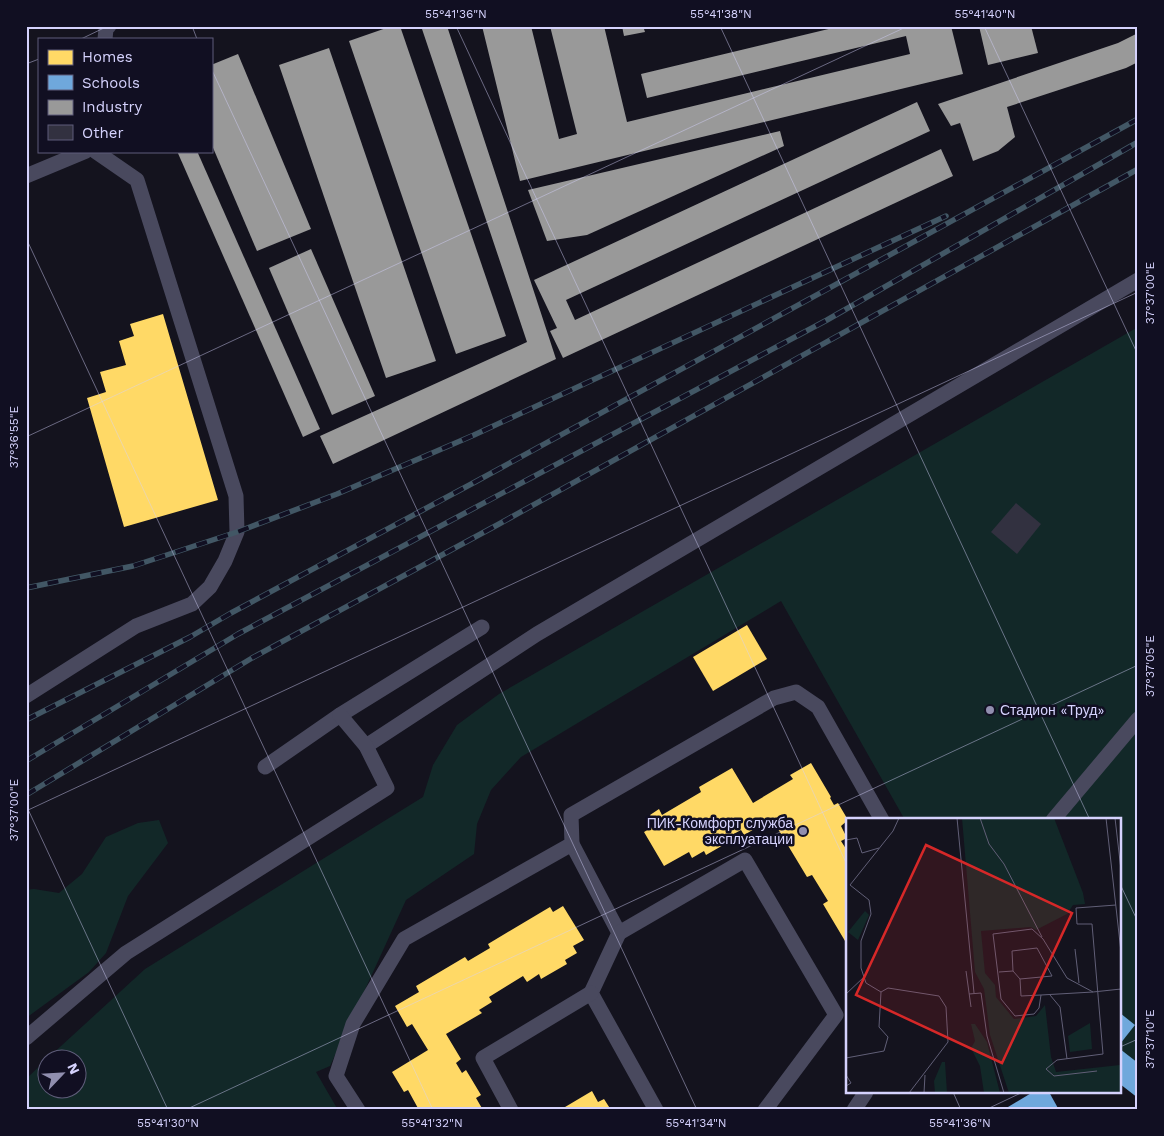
<svg xmlns="http://www.w3.org/2000/svg" width="1164" height="1136" viewBox="0 0 1164 1136" font-family="'Work Sans',sans-serif">
<rect width="100%" height="100%" fill="#14131e"/>
<!-- green -->
<g fill="#122828">
<polygon points="1138,327 1138,1098 1120,1084 1120,820 905,820 781,601 521,757 491,790 477,824 474,854 406,900 330,1066 316,1072 338,1110 26,1110 26,1079 47,1059 48,1088 78,1088 78,1058 48,1058 145,969 423,797 433,765 457,725 499,694"/>
<polygon points="159,820 168,843 128,896 106,953 89,972 26,1018 26,890 34,889 59,893 82,874 106,837 138,823"/>
</g>
<!-- homes -->
<g fill="#ffd966">
<polygon points="163,314 218,500 124,527 87,398 106,392 100,372 126,365 119,341 134,336 130,324"/>
<polygon points="747,625 767,659 713,691 693,657"/>
<polygon points="811,763 831,797 830,798 834,805 838,803 848,820 841,826 847,838 841,841 848,852 848,946 823,904 828,901 812,875 807,877 772,819 744,835 741,830 730,836 732,840 706,855 704,851 692,858 689,852 664,866 644,832 656,825 650,815 659,809 662,815 701,792 699,787 732,768 753,803 793,779 790,775"/>
<polygon points="563,906 584,940 573,946 577,953 565,960 567,964 541,979 539,974 527,982 523,976 489,997 492,1002 479,1010 482,1013 446,1034 461,1059 456,1063 462,1073 466,1070 481,1095 476,1098 483,1110 419,1110 408,1090 404,1092 392,1072 428,1050 412,1024 407,1027 395,1006 419,992 416,986 465,957 468,961 490,948 488,944 550,907 553,912"/>
<polygon points="592,1091 598,1102 604,1099 611,1110 560,1110"/>
</g>
<!-- schools -->
<g fill="#6fa8dc">
<polygon points="1120,1013 1135,1025 1120,1044"/>
<polygon points="1120,1049 1138,1063 1138,1098 1120,1084"/>
<polygon points="1033,1092 1049,1092 1059,1110 1003,1110"/>
</g>
<!-- industry -->
<g fill="#999">
<polygon points="392,26 400,26 506,336 456,354 349,41"/>
<polygon points="421,26 447,26 556,359 333,464 320,436 527,342"/>
<polygon points="482,26 531,26 559,139 577,134 550,26 604,26 627,122 910,54 906,36 647,98 641,74 841,26 951,26 963,74 520,181"/>
<polygon points="622,26 643,26 645,32 624,36"/>
<polygon points="979,26 1031,26 1038,53 988,65"/>
<polygon points="1138,33 1138,62 1126,68 1007,107 1015,137 998,151 973,161 960,123 951,126 938,104 1118,43"/>
<polygon points="329,48 436,361 386,378 279,65"/>
<polygon points="238,54 311,229 257,251 211,143 211,65"/>
<polygon points="917,102 930,131 566,300 575,320 941,149 953,176 563,358 550,331 557,328 534,280"/>
<polygon points="780,131 784,146 587,235 547,241 528,190"/>
<polygon points="177,151 197,151 320,429 303,437"/>
<polygon points="311,249 375,396 332,415 269,268"/>
</g>
<!-- building -->
<polygon fill="#323140" points="1016,503 1041,524 1017,554 991,532"/>
<g fill="none" stroke-linecap="round" stroke-linejoin="round">
<!-- service -->
<g stroke="#49495e" stroke-width="15">
<polyline points="105,39 106,29 109,26"/>
<polyline points="26,176 86,151"/>
<polyline points="26,696 136,626 192,604 210,587 225,561 237,532 236,496 137,180 95,151"/>
<polyline points="366,746 537,634 1138,280"/>
<polyline points="265,767 340,715 482,627"/>
<polyline points="1053,820 1138,719"/>
<polyline points="572,844 619,933 591,993 656,1110"/>
<polyline points="619,933 745,860 836,1015 765,1110"/>
<polyline points="26,1038 126,953 387,788 366,746 340,715"/>
<polyline points="358,1110 336,1076 353,1024 404,939 572,844 571,815 774,698 796,692 818,707 882,820"/>
<polyline points="511,1110 483,1058 591,993"/>
<polyline points="854,1110 866,1092"/>
</g>
<defs>
<g id="rail">
<polyline points="26,588 133,566 237,532 337,494 474,435 946,216"/>
<polyline points="26,720 190,637 231,613 475,482 1138,119"/>
<polyline points="26,761 238,634 827,320 1138,142"/>
<polyline points="26,795 252,658 499,524 1138,169"/>
</g>
</defs>
<!-- rail casing -->
<use href="#rail" stroke="#425765" stroke-width="5.5"/>
<!-- rail -->
<use href="#rail" stroke="#110f22" stroke-width="4" stroke-dasharray="11" stroke-linecap="butt"/>
</g>
<!-- ticks -->
<path fill="none" stroke="#d5d2fd" stroke-width="1" stroke-opacity="0.45" d="M192,26L197,39M456,26L848,867M720,26L1090,820M984,26L1138,355M81,39L108,26M26,64L39,59M211,68L697,1110M26,238L433,1110M26,437L908,26M26,805L168,1110M26,811L1138,292M1120,884L1138,922M1120,1047L1138,1039M953,1092L961,1110M185,1110L1138,665M985,1110L1023,1092"/>
<!-- markers -->
<g fill="#918faf" stroke="#110f22" stroke-width="2">
<circle cx="990" cy="710" r="5"/>
<circle cx="803" cy="831" r="5"/>
</g>
<g text-anchor="middle" stroke-width="5" stroke-linejoin="round" paint-order="stroke">
<!-- poi labels -->
<g font-size="14" fill="#d5d2fd" stroke="#110f22" text-anchor="start">
<text x="1000" y="715">Стадион «Труд»</text>
<text x="793" y="828" text-anchor="end">ПИК-Комфорт служба<tspan x="793" dy="16">эксплуатации</tspan></text>
</g>
</g>
<!-- overview -->
<g transform="translate(846 818)">
<rect width="275" height="275" fill="#14131e"/>
<path d="M116,0H208L237,75L239,86L227,87L221,96L190,112L185,109L135,113L139,155L149,167L150,179L168,201L190,198L199,187L205,239L210,254L274,247L275,275H163L144,217L138,171L129,154ZM19,93L23,97L12,122L2,114ZM244,205L246,231L224,234L222,218ZM125,206H129L141,224L154,275H138L134,248L125,230L129,223ZM96,244H99L101,275H89L88,263Z" fill="#122828"/>
<path fill="none" stroke="#615f77" stroke-width="1" d="M111,0L128,175M134,0L143,26L158,46L196,119M260,0L275,134M269,0L275,52M0,22L11,20L16,35L33,30M229,131L233,165M120,153L125,189M153,154L167,153L174,161L206,158L191,130L166,133L167,153M174,161L175,178L195,177M35,174L20,165L15,150V123L25,96L23,82L4,67L47,13L53,0M247,174L195,177L193,190L188,196L169,198L155,181L147,116L186,111L197,121L221,160L247,174L275,171M0,176L18,159M123,176L135,175L141,218L158,275M204,177L214,189L221,241M0,240L38,233L42,219L33,209L35,174L42,170L93,178L100,189L102,224L63,275M251,253L208,258L200,251L211,242L257,236L246,106H231L230,90L270,87M0,257L5,265L0,268M78,275L79,257"/>
<path fill="#d62828" fill-opacity="0.15" stroke="#d62828" stroke-width="2.5" d="M80,27L226,95L156,245L10,177Z"/>
<rect width="275" height="275" fill="none" stroke="#d5d2fd" stroke-width="2.5"/>
</g>
<!-- border -->
<rect width="1164" height="1136" fill="none" stroke="#110f22" stroke-width="55"/>
<!-- legend -->
<rect x="38" y="38" width="175" height="115" fill="#110f22" stroke="#5f5d7a"/>
<rect x="48" y="50" width="25" height="15" fill="#ffd966" stroke="#5f5d7a"/>
<text x="82" y="62" font-size="15" fill="#d5d2fd">Homes</text>
<rect x="48" y="75" width="25" height="15" fill="#6fa8dc" stroke="#5f5d7a"/>
<text x="82" y="88" font-size="15" fill="#d5d2fd">Schools</text>
<rect x="48" y="100" width="25" height="15" fill="#999999" stroke="#5f5d7a"/>
<text x="82" y="112" font-size="15" fill="#d5d2fd">Industry</text>
<rect x="48" y="125" width="25" height="15" fill="#323140" stroke="#5f5d7a"/>
<text x="82" y="138" font-size="15" fill="#d5d2fd">Other</text>
<!-- north arrow -->
<g transform="translate(62 1074) rotate(65)"><circle r="24" fill="#110f22" stroke="#5f5d7a"/>
<path d="M0-4L9 19L0 12L-9 19Z" fill="#918faf"/>
<text y="-8" font-size="14" font-weight="bold" text-anchor="middle" fill="#d5d2fd">N</text>
</g>
<rect x="28" y="28" width="1108" height="1080" fill="none" stroke="#d5d2fd" stroke-width="2"/>
<g font-size="12" text-anchor="middle" fill="#d5d2fd">
<text x="456" y="18">55°41'36"N</text>
<text x="721" y="18">55°41'38"N</text>
<text x="985" y="18">55°41'40"N</text>
<text transform="translate(1150 293) rotate(-90)" y="4">37°37'00"E</text>
<text transform="translate(14 437) rotate(-90)" y="4">37°36'55"E</text>
<text transform="translate(1150 666) rotate(-90)" y="4">37°37'05"E</text>
<text transform="translate(14 810) rotate(-90)" y="4">37°37'00"E</text>
<text transform="translate(1150 1039) rotate(-90)" y="4">37°37'10"E</text>
<text x="168" y="1127">55°41'30"N</text>
<text x="432" y="1127">55°41'32"N</text>
<text x="696" y="1127">55°41'34"N</text>
<text x="960" y="1127">55°41'36"N</text>
</g>
</svg>
